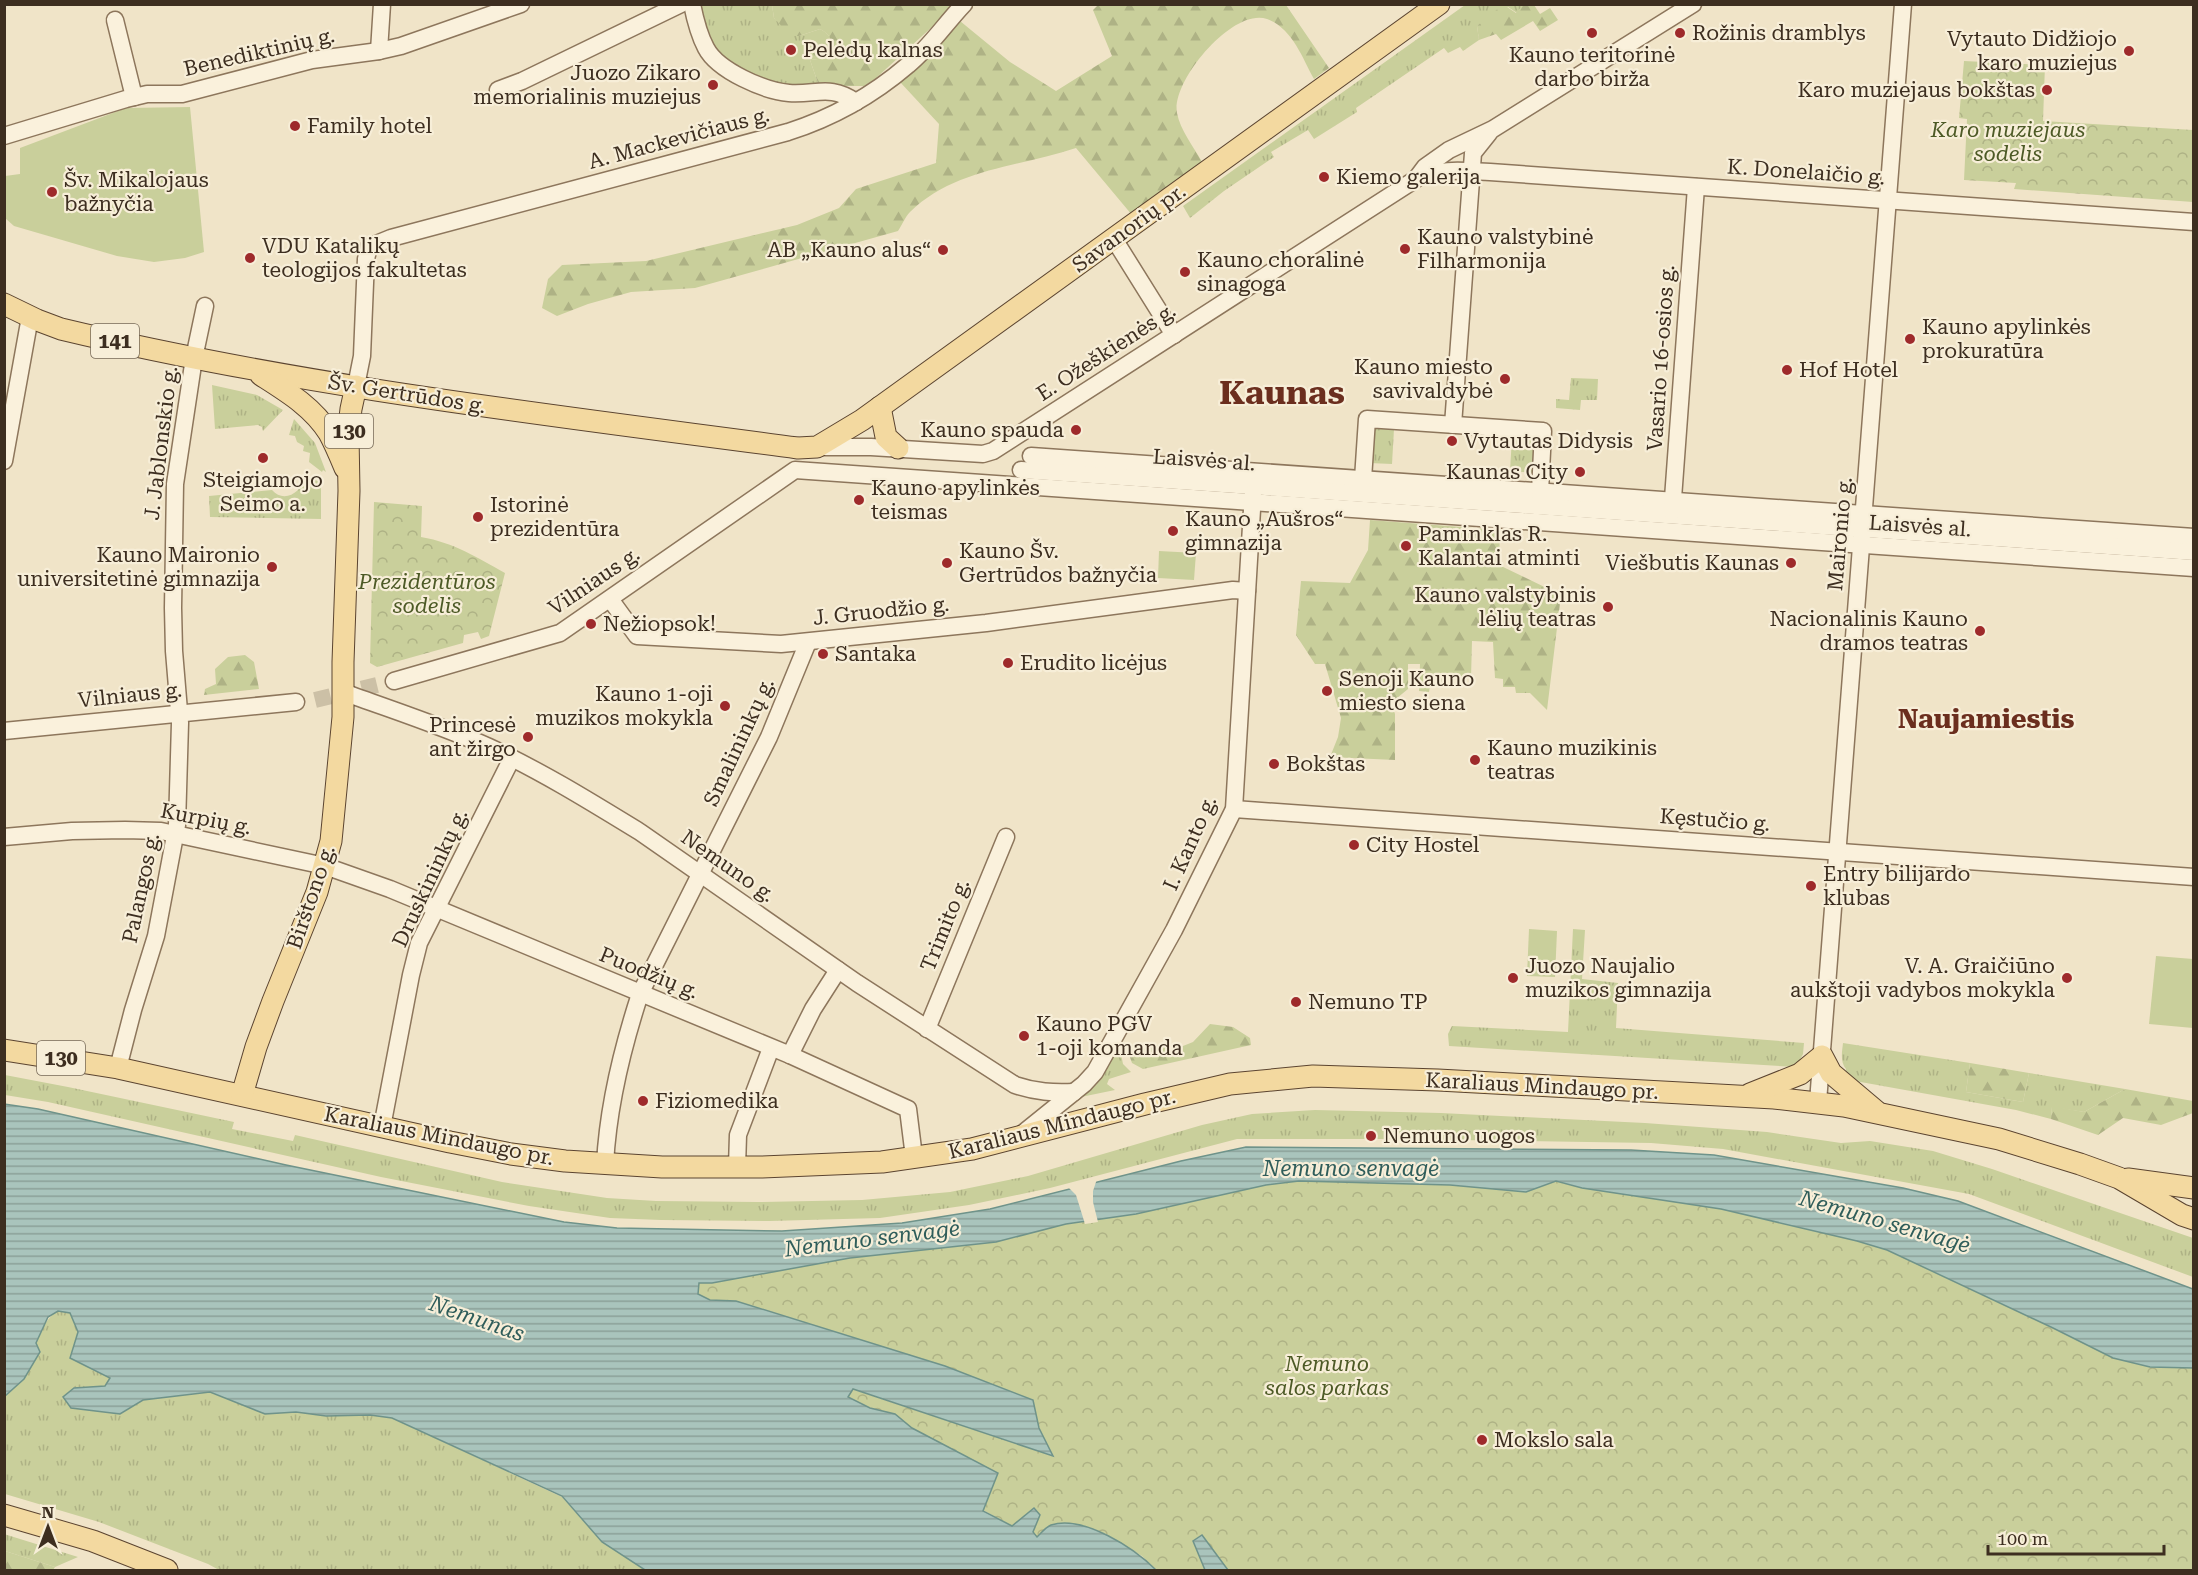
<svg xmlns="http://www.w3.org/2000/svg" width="2198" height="1575" viewBox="0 0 2198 1575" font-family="'Roboto Serif',serif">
<defs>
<pattern id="grass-tufts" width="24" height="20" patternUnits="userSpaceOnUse" patternTransform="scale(1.5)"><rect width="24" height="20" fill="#c9cf9b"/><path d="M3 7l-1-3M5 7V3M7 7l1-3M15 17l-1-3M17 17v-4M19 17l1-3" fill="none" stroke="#aeb285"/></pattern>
<pattern id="forest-firs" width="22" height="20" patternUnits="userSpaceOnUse" patternTransform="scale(1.5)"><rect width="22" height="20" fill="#c9cf9b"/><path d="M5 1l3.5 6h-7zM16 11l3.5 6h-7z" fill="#aeb285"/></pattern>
<pattern id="park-crowns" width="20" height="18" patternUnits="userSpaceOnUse" patternTransform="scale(1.5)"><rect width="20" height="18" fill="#c9cf9b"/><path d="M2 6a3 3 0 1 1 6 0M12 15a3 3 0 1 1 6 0" fill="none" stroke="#aeb285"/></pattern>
<pattern id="water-rules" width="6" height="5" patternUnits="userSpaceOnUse" patternTransform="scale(1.5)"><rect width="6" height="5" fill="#a9c4bc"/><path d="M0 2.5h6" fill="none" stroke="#8ba098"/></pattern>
</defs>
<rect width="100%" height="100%" fill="#f0e4c8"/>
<!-- grass -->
<g fill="url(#grass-tufts)">
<path d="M701,5H772L774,18L799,36L820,29C831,35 832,40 831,51L825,58L810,60L819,86L793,88L771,83L723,59L711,43Z"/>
<polygon points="1465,5 1523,5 1517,13 1508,7 1477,26 1479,40 1463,51 1460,47 1448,53 1444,48 1356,108 1357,112 1314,139 1308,130 1271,152 1274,157 1224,191 1190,218 1183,206"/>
<polygon points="1571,378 1598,379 1597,400 1581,400 1580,410 1556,408 1556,399 1569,400"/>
<polygon points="212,385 257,395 283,410 263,431 262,427 258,425 215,429"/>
<polygon points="294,419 315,443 326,472 323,470 322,472 309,462 310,453 303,451 304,446 297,442 295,436 289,435"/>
<polygon points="1371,427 1394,429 1392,464 1369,463"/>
<polygon points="1512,437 1537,438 1535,473 1510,471"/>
<path d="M305,477L321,482V519L210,517L209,496L272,490C284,504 302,492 305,477Z"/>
<polygon points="1573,929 1585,930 1582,979 1618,983 1616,1028 1804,1043 1803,1054 1796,1067 1449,1046 1448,1034 1452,1026 1568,1032"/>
<path d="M1843,1043L1970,1063L1966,1092L2023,1102L2029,1073L2125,1089L2084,1112L2052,1107L2051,1119L2016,1110L1844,1079L1846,1069C1840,1062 1842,1052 1843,1043Z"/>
<polygon points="1117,1048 1120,1049 1123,1064 1131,1072 1109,1079 1107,1084 1115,1090 1081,1097 1096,1085"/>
<polygon points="5,1075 68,1087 234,1122 232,1129 293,1141 295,1135 502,1182 607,1198 656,1201 758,1202 862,1200 950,1192 1028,1176 1202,1125 1252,1114 1315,1110 1441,1113 1645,1123 1767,1132 1841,1143 1870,1141 1933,1151 1992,1169 2193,1238 2193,1277 1969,1194 1723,1149 1651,1143 1385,1139 1237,1139 1050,1188 969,1205 880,1218 770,1221 661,1220 610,1218 529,1206 381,1177 48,1102 5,1095"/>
<path d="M58,1310L70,1313L78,1332L110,1378L105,1386L74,1389L63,1397L120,1414L143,1400L210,1392L265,1414L296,1412L326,1416L370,1415L392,1418L562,1497L602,1542L645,1570H219L208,1564L99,1522L5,1494L4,1396C11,1390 21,1384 25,1376C35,1354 36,1326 58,1310Z"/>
<polygon points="4,1534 78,1557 55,1567 5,1551"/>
</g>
<!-- forest -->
<g fill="url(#forest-firs)">
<path d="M772,5H956L875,79L864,86H819L810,60L826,58L831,51C832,40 831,35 820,29L799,36H791L774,18Z"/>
<path d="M1098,5H1286L1329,68L1314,79C1302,57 1292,28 1267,19C1233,7 1171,81 1177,113C1180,130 1194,147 1202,162L1132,215L1076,148C1020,167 955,168 910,212C905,217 902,225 898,231L695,288L631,292L588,304L557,316L542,308L548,279L562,265L646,261L797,225L839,208L856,189L936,163L939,124L900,82L960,21L1010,62L1056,91L1112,56L1093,10Z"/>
<polygon points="1523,5 1534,5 1540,14 1550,8 1558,20 1540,31 1533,21 1501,40 1496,34 1479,40 1477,26 1500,7 1507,7 1516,13"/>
<polygon points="1370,520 1500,530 1499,565 1561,595 1547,710 1530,693 1516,693 1515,687 1503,687 1503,679 1495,678 1493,642 1472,641 1471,678 1442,677 1441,686 1430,686 1429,692 1419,691 1420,664 1408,664 1408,689 1391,703 1395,714 1395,760 1330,757 1338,737 1341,718 1325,664 1315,664 1296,635 1301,581 1350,583 1368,550"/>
<polygon points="245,655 254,662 259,689 204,695 205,689 216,684 215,669 228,657"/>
<polygon points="1210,1024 1233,1027 1250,1038 1251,1045 1143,1069 1132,1063 1127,1049 1134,1044 1143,1049 1161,1044 1178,1048 1193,1042"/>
<polygon points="1970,1063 2029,1073 2023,1102 1966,1092"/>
<polygon points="2125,1089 2193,1101 2193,1113 2161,1125 2123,1118 2098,1135 2051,1119 2052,1106 2084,1112"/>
<polygon points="5,1551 55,1567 53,1570 5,1570"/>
</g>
<!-- park -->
<g fill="url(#park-crowns)">
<polygon points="1964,61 2045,65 2043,121 2193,130 2193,202 2014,189 2016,183 1964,180 1967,119 1959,118"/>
<path d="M374,502L422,506L421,537C455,543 476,557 505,573L489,636L481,639L478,632L464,635L463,643L377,667L370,663Z"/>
<polygon points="1299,1181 1450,1185 1526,1192 1555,1181 1582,1188 1721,1209 1857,1241 1887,1250 2053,1328 2113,1358 2164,1368 2193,1368 2193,1570 1228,1570 1202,1535 1193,1541 1205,1570 1156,1570 1142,1556 1106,1534 1067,1523 1037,1538 1033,1532 1012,1526 983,1510 998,1473 912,1428 895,1414 870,1408 848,1397 852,1389 1053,1456 1039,1428 1033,1400 945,1366 736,1301 710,1300 698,1294 699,1283 712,1283 850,1258 996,1242 1066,1224 1136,1214 1266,1185"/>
</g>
<!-- garden -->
<g fill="#c9cf9b">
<polygon points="190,107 204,252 185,258 154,262 117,256 14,226 5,218 5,176 20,174 20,148 126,108"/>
<polygon points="1159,551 1196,553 1194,580 1158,578"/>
<polygon points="1529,929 1557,931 1555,977 1527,976"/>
<polygon points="2156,956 2193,959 2193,1028 2149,1024"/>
</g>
<!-- water -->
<g fill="url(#water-rules)" stroke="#6f938a" stroke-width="1.5">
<path d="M4,1104L38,1109L286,1165L564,1222L617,1228L782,1231L902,1223L990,1209L1181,1161L1246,1147L1631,1150L1714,1155L1903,1188L1958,1201L2193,1289V1368L2150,1367L2113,1358L2053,1328L1887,1250L1857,1241L1721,1209L1582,1188L1556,1181L1526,1192L1450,1185L1299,1181L1266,1185L1136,1214L1066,1224L996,1242L850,1258L712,1283H699L698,1294L710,1300L736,1301L945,1366L1033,1400L1039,1428L1053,1456L853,1389L848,1397L870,1408L895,1414L912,1428L998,1473L983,1511L1012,1526L1034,1508L1040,1515L1033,1532L1037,1537C1041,1533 1046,1527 1051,1525C1084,1515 1134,1548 1156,1570H645L602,1542L562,1496L392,1418L370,1415L326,1416L296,1412L265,1414L210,1392L143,1400L120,1414L71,1408L63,1397L74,1388L105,1386L110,1378L70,1358L78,1332L70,1313L58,1311L48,1317L36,1343L40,1352L24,1379L5,1396Z"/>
<polygon points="1202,1535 1228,1570 1205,1570 1193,1541"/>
</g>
<!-- pier -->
<polygon fill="#f0e4c8" points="1097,1179 1093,1191 1093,1202 1098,1222 1085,1224 1076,1195 1067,1186"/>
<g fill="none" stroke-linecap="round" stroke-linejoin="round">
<!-- minor-tunnel -->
<polyline stroke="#ccc0a6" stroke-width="16" stroke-dasharray="16 8" stroke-linecap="butt" points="315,700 377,685"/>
<defs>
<g id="minor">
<path d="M692,4C695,19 699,35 706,48C718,71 765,91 789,93C817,95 830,84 856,102"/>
<polyline points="115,20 134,97"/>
<polyline points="379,51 382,4"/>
<polyline points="498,90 522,81 681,4"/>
<polyline points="4,136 126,99 147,94 182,94 312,60 379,51 401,46 521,4"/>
<path d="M1417,178C1441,168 1464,171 1490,172L2194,222"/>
<polyline points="1114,239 1174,335"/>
<path d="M356,386L362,356L366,259L369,247L391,238L788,132C832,118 873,95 908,65C929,48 945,24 964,4"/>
<polyline points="1453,425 1473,153 1489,133"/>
<polyline points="817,447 871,447 983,454 993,451 1416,179 1425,167 1449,150 1493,129 1693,4"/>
<polyline points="1031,456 2194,537"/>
<polyline points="4,461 30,317"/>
<polyline points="1021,470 2194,552"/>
<polyline points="1363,479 1367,419 1543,431 1540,492"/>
<polyline points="1672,512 1696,187"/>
<polyline points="610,599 637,636 781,644 986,623 1233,590 1247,591"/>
<polyline points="394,681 560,633 795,470 2194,568"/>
<path d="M343,692C392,710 442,726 489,747C541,771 591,802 640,832L857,983L1015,1085C1036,1092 1053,1093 1074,1092"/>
<polyline points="4,731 296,702"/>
<polyline points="1234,809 2194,877"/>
<polyline points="4,837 72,831 125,830 161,831 325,866 390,889 790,1055 908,1109 914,1157"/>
<polyline points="927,1029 1006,837"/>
<polyline points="790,1055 813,1009 838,970"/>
<polyline points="118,1068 133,1010 156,936 177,825 180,723 174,651 173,608 175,484 194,358 205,306"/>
<polyline points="1818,1102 1903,4"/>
<polyline points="382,1127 411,975 419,943 512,758"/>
<polyline points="1022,1134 1084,1084 1095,1072 1174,930 1234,809 1253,493"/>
<path d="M605,1164C608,1107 622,1049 640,994L769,737L808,642"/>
<polyline points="737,1167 738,1135 771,1048"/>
</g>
<g id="major">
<path d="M4,304L37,320L61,329C303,387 551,415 798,448L817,447L862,420L1439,4"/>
<path d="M261,375C286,391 313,407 329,433C335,444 340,456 345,468"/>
<polyline points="880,407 886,437 898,448"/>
<polyline points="4,1050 118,1068 450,1142 511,1154 565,1161 662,1167 762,1167 882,1162 972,1149 1145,1104 1230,1084 1313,1076 1438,1080 1774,1098 1844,1106 1999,1139 2080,1164 2119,1178 2182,1215 2194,1219"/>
<polyline points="1750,1094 1800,1074 1822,1056 1831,1073 1876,1111"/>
<polyline points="242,1095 256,1047 273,1001 317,892 331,841 343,717 343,662 349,491 348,435 351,409 356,386"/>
<polyline points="2128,1179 2194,1188"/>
<polyline points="4,1515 93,1541 167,1570"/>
</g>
</defs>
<!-- minor casing -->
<use href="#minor" stroke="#8d765c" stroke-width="19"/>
<!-- major casing -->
<use href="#major" stroke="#5b4430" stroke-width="23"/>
<!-- minor -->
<use href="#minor" stroke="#faf1dc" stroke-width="16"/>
<!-- major -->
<use href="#major" stroke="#f3d9a0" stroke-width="21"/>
</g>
<!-- markers -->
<g fill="#9e2a2b" stroke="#f7eed8" stroke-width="2">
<circle cx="1592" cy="33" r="6"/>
<circle cx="1680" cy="33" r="6"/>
<circle cx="791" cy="50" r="6"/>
<circle cx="2129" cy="51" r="6"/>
<circle cx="713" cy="85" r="6"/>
<circle cx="2047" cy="90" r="6"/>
<circle cx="295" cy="126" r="6"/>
<circle cx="1324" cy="177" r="6"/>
<circle cx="52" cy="192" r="6"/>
<circle cx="1405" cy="249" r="6"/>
<circle cx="943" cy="250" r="6"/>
<circle cx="250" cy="258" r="6"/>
<circle cx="1185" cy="272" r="6"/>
<circle cx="1910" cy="339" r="6"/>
<circle cx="1787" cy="370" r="6"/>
<circle cx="1505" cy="379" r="6"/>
<circle cx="1076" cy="430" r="6"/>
<circle cx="1452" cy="441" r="6"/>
<circle cx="263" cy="458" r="6"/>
<circle cx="1580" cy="472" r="6"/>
<circle cx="859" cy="500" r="6"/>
<circle cx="478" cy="517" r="6"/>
<circle cx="1173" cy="531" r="6"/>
<circle cx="1406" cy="546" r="6"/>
<circle cx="947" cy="563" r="6"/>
<circle cx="1791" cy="563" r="6"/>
<circle cx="272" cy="567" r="6"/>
<circle cx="1608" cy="607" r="6"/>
<circle cx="591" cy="624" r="6"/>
<circle cx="1980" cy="631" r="6"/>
<circle cx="823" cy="654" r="6"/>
<circle cx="1008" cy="663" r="6"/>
<circle cx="1327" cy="691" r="6"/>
<circle cx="725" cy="706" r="6"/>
<circle cx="528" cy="737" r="6"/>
<circle cx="1475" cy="760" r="6"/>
<circle cx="1274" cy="764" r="6"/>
<circle cx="1354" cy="845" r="6"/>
<circle cx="1811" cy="886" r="6"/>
<circle cx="1513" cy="978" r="6"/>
<circle cx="2067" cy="978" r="6"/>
<circle cx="1296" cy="1002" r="6"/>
<circle cx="1024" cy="1036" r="6"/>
<circle cx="643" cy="1101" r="6"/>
<circle cx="1371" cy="1136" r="6"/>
<circle cx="1482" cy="1440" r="6"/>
</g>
<g text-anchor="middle" stroke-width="4.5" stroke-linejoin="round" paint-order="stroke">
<!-- shield labels -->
<g fill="#f7eed8" stroke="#756857" stroke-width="1.5">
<rect x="91" y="324" width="48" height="34" rx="4.5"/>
<rect x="325" y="414" width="48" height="34" rx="4.5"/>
<rect x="37" y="1041" width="48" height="34" rx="4.5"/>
</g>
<g font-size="20" font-weight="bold" fill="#3d2e20">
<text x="115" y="348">141</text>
<text x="349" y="438">130</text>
<text x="61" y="1065">130</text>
</g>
<!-- poi labels -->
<g font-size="21" fill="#3d2e20" stroke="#f7eed8" text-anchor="start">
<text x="1692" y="40">Rožinis dramblys</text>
<text x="2117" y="46" text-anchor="end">Vytauto Didžiojo<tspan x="2117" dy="24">karo muziejus</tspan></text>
<text x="803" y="57">Pelėdų kalnas</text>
<text x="1592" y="62" text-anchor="middle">Kauno teritorinė<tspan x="1592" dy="24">darbo birža</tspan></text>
<text x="701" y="80" text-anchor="end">Juozo Zikaro<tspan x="701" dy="24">memorialinis muziejus</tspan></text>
<text x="2035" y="97" text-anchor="end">Karo muziejaus bokštas</text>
<text x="307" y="133">Family hotel</text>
<text x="1336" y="184">Kiemo galerija</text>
<text x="64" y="187">Šv. Mikalojaus<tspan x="64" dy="24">bažnyčia</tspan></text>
<text x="1417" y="244">Kauno valstybinė<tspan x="1417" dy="24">Filharmonija</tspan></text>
<text x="262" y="253">VDU Katalikų<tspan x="262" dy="24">teologijos fakultetas</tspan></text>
<text x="931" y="257" text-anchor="end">AB „Kauno alus“</text>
<text x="1197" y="267">Kauno choralinė<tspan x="1197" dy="24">sinagoga</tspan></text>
<text x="1922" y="334">Kauno apylinkės<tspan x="1922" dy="24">prokuratūra</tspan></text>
<text x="1493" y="374" text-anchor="end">Kauno miesto<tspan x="1493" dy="24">savivaldybė</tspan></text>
<text x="1799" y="377">Hof Hotel</text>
<text x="1064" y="437" text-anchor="end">Kauno spauda</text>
<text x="1464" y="448">Vytautas Didysis</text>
<text x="1568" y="479" text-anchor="end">Kaunas City</text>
<text x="263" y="487" text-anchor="middle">Steigiamojo<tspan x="263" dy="24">Seimo a.</tspan></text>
<text x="871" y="495">Kauno apylinkės<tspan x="871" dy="24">teismas</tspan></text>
<text x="490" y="512">Istorinė<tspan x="490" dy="24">prezidentūra</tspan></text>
<text x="1185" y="526">Kauno „Aušros“<tspan x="1185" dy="24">gimnazija</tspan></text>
<text x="1418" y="541">Paminklas R.<tspan x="1418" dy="24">Kalantai atminti</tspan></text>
<text x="959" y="558">Kauno Šv.<tspan x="959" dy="24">Gertrūdos bažnyčia</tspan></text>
<text x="260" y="562" text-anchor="end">Kauno Maironio<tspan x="260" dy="24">universitetinė gimnazija</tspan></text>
<text x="1779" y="570" text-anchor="end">Viešbutis Kaunas</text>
<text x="1596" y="602" text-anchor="end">Kauno valstybinis<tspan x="1596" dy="24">lėlių teatras</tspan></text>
<text x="1968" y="626" text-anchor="end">Nacionalinis Kauno<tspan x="1968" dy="24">dramos teatras</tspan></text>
<text x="603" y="631">Nežiopsok!</text>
<text x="835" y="661">Santaka</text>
<text x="1020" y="670">Erudito licėjus</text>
<text x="1339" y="686">Senoji Kauno<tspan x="1339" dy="24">miesto siena</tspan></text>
<text x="713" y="701" text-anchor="end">Kauno 1-oji<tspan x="713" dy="24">muzikos mokykla</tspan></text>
<text x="516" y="732" text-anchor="end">Princesė<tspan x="516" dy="24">ant žirgo</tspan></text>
<text x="1487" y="755">Kauno muzikinis<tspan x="1487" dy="24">teatras</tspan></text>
<text x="1286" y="771">Bokštas</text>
<text x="1366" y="852">City Hostel</text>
<text x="1823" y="881">Entry bilijardo<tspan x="1823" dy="24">klubas</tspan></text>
<text x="1525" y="973">Juozo Naujalio<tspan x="1525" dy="24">muzikos gimnazija</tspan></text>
<text x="2055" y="973" text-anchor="end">V. A. Graičiūno<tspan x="2055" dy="24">aukštoji vadybos mokykla</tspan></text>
<text x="1308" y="1009">Nemuno TP</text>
<text x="1036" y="1031">Kauno PGV<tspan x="1036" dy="24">1-oji komanda</tspan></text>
<text x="655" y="1108">Fiziomedika</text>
<text x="1383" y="1143">Nemuno uogos</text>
<text x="1494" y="1447">Mokslo sala</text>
</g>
<!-- street labels -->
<g font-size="21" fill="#3d2e20" stroke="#f7eed8">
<text transform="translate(259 52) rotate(-13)" y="7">Benediktinių g.</text>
<text transform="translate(679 138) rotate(-15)" y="7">A. Mackevičiaus g.</text>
<text transform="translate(1806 172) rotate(4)" y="7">K. Donelaičio g.</text>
<text transform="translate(1129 228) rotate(-36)" y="7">Savanorių pr.</text>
<text transform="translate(1106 352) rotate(-33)" y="7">E. Ožeškienės g.</text>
<text transform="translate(1661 358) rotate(-86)" y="7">Vasario 16-osios g.</text>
<text transform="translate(407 394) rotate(9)" y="7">Šv. Gertrūdos g.</text>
<text transform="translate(161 443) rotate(-83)" y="7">J. Jablonskio g.</text>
<text transform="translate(1204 460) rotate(4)" y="7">Laisvės al.</text>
<text transform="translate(1920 526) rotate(4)" y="7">Laisvės al.</text>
<text transform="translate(1840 534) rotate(-85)" y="7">Maironio g.</text>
<text transform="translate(594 581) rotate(-34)" y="7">Vilniaus g.</text>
<text transform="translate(881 611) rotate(-6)" y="7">J. Gruodžio g.</text>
<text transform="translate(130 695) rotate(-6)" y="7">Vilniaus g.</text>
<text transform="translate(739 742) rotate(-65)" y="7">Smalininkų g.</text>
<text transform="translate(206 819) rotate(11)" y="7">Kurpių g.</text>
<text transform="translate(1715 820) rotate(4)" y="7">Kęstučio g.</text>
<text transform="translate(1190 843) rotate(-66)" y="7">I. Kanto g.</text>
<text transform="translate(728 866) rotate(35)" y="7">Nemuno g.</text>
<text transform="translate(430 878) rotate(-65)" y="7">Druskininkų g.</text>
<text transform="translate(141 888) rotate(-78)" y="7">Palangos g.</text>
<text transform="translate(311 897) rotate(-71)" y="7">Birštono g.</text>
<text transform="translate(945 925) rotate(-68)" y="7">Trimito g.</text>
<text transform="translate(649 973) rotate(22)" y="7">Puodžių g.</text>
<text transform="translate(1542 1086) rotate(3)" y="7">Karaliaus Mindaugo pr.</text>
<text transform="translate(1062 1124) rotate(-14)" y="7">Karaliaus Mindaugo pr.</text>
<text transform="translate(439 1136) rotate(11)" y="7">Karaliaus Mindaugo pr.</text>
</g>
<!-- park labels -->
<g font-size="21" font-style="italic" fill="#4d5a26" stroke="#f7eed8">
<text x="2008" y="137">Karo muziejaus<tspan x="2008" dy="24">sodelis</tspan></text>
<text x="427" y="589">Prezidentūros<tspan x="427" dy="24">sodelis</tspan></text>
<text x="1327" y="1371">Nemuno<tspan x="1327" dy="24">salos parkas</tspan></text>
</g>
<!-- water labels -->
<g font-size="22" font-style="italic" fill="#2f5d5a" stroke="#f7eed8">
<text x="1351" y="1176">Nemuno senvagė</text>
<text transform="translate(1885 1221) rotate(16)" y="8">Nemuno senvagė</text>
<text transform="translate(872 1238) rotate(-7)" y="8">Nemuno senvagė</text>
<text transform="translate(477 1318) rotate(19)" y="8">Nemunas</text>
</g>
<!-- district labels -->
<g font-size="27" font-weight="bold" fill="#6b2e1e" stroke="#f7eed8">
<text x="1986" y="728">Naujamiestis</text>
</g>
<!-- town labels -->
<g font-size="33" font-weight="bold" fill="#6b2e1e" stroke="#f7eed8">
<text x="1282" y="404">Kaunas</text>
</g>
</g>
<!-- border -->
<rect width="2198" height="1575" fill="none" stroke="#3d2e20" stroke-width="12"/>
<!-- north arrow -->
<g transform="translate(48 1527)" stroke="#f7eed8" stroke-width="4.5" paint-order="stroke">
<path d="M0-4.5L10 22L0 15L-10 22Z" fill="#3d2e20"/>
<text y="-9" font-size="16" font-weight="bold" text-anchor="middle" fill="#3d2e20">N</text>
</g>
<!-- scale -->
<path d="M1988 1545v9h176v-9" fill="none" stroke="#3d2e20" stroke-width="3"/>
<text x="1997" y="1545" font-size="18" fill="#3d2e20" stroke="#f7eed8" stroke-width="4.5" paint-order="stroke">100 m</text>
</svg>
